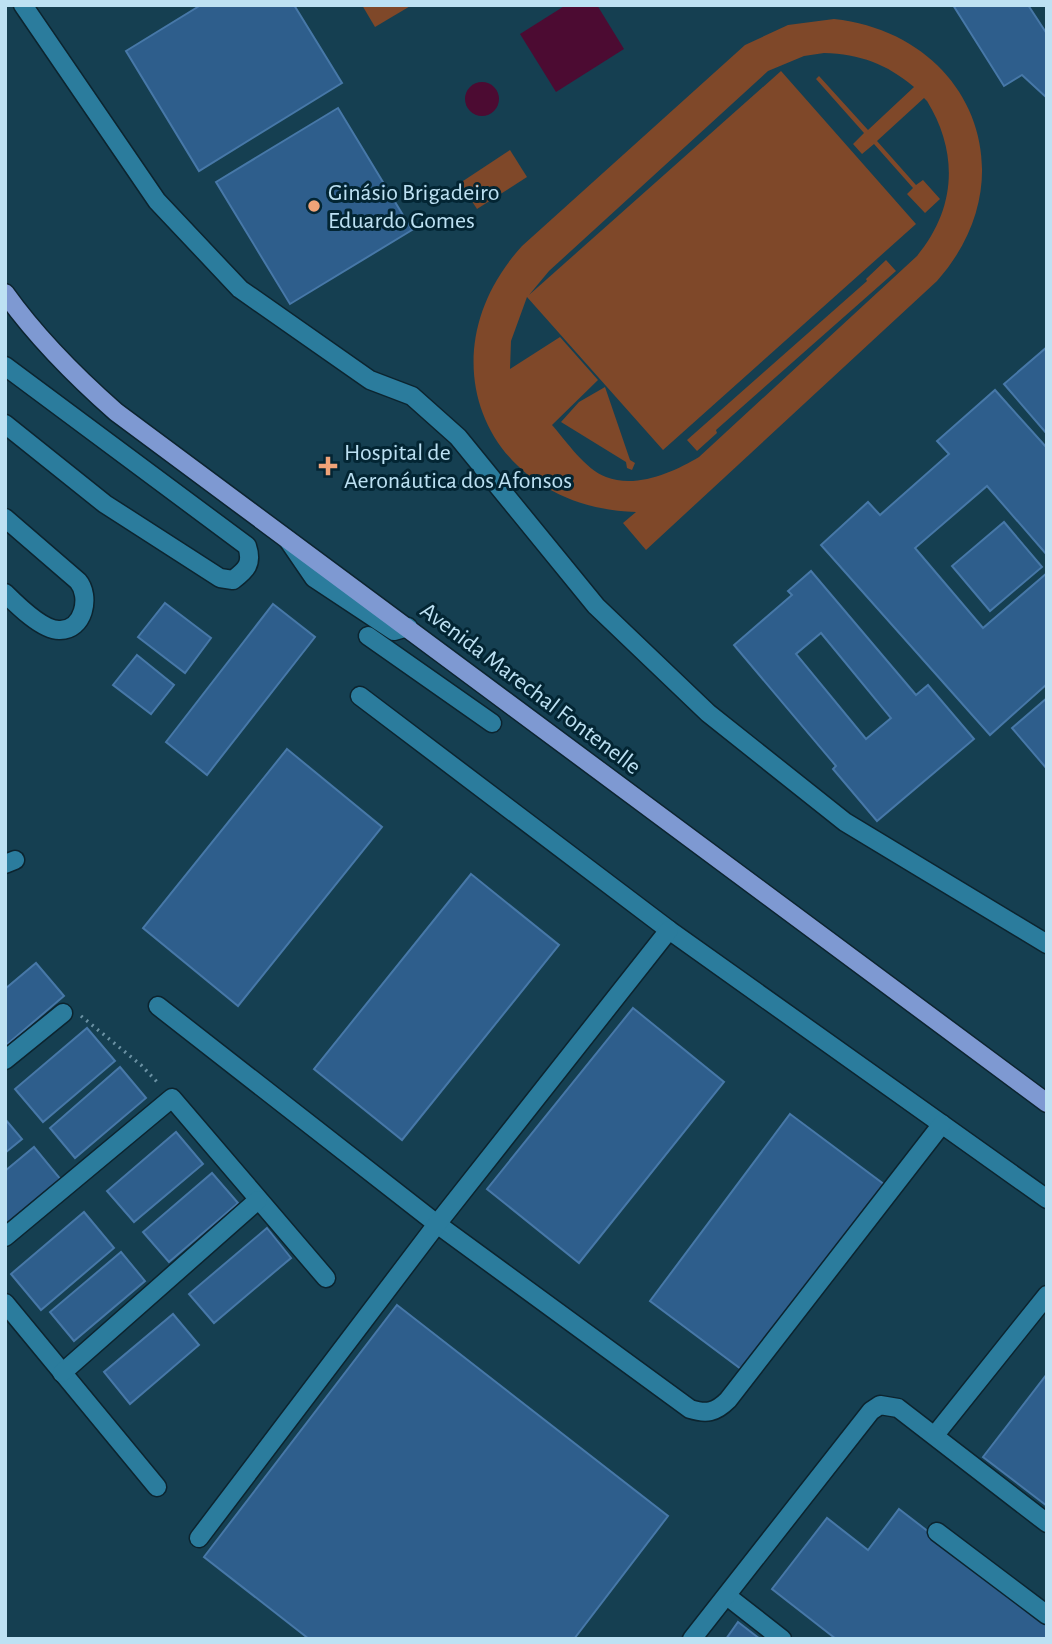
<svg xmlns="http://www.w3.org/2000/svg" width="1052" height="1644" viewBox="0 0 1052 1644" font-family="'Alegreya Sans',sans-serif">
<rect width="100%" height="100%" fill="#153f51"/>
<!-- green -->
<g fill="#7f4829" fill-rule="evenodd">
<polygon points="362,5 412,5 375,27"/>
<path d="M834,19C971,34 1030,176 937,281L646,550L623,523L636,512C487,508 421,357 522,246L745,45L788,25ZM824,53C860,54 887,64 914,87L868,130L819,76L816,79L864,133L853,144L862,154L874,144L913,188L907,194L925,213L940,199L923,180L916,185L877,141L924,98L927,101C959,153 956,209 917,256L699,457C674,472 636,489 606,477C585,469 567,442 552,425L598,380L560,337L510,369L511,341L527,297L663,450L916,224L781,71L529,295L549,271L768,71L804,56Z"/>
<polygon points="510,150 527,177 477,209 460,183"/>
<polygon points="886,260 896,271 716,430 717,433 697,451 687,440 867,281 866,279"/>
<polygon points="605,387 630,460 635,463 632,470 627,468 626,462 561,422 579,402"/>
</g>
<!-- water -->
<g fill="#4c0b32">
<polygon points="566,5 597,5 624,49 556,92 520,34"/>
<circle cx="482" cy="99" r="17"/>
</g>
<!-- building -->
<g fill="#2e5e8c" stroke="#4778a8" stroke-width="2" fill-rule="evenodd">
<polygon points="201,5 294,5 342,83 199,171 126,51"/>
<polygon points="953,5 1028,5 1047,34 1047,98 1022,75 1004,86"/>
<polygon points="338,108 412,230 290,304 216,182"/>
<polygon points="1047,347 1047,434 1004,384"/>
<polygon points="995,390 1047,448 1047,555 987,486 915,548 983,628 1047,573 1047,684 990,735 821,545 868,502 880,515 949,454 937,441"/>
<polygon points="1004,522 1042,567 990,611 952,566"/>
<path d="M811,571L916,695L928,685L974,739L877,821L833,769L836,766L734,645L792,595L788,591ZM821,633L891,718L866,739L796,654Z"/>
<polygon points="165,603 211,638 185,673 138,637"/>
<polygon points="273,604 315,637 207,775 166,742"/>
<polygon points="137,655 174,685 151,714 113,685"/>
<polygon points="1047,698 1047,769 1012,728"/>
<polygon points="287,749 382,827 238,1006 143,928"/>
<polygon points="471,874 559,945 402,1140 314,1069"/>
<polygon points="36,963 64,996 5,1046 5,989"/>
<polygon points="633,1008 724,1082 579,1263 487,1189"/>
<polygon points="87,1028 115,1061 43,1122 15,1089"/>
<polygon points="120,1067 146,1098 75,1158 50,1128"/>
<polygon points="790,1114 885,1185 745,1372 650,1301"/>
<polygon points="5,1119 22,1139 5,1153"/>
<polygon points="176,1132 203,1164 134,1222 107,1191"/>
<polygon points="34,1147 62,1181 5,1229 5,1171"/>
<polygon points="212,1173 238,1203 169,1262 143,1232"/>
<polygon points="84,1212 114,1248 41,1310 11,1274"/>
<polygon points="267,1228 291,1258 214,1323 189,1294"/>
<polygon points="121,1252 145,1281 74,1341 50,1312"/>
<polygon points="397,1305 668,1516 574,1639 309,1639 204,1557"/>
<polygon points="173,1314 199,1345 130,1404 104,1372"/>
<polygon points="1047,1374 1047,1506 983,1457"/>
<polygon points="899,1509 1047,1623 1047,1639 836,1639 772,1589 827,1518 868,1550"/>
<polygon points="738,1622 760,1639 726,1639"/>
</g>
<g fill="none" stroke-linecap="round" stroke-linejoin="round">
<defs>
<g id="minor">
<polyline points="23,5 157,201 240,289 370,380 412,396 458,437 596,606 708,713 845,822 1047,944"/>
<path d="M5,366L247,546C253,564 246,570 233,580L220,578L105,504L5,424"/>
<path d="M5,518L78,581C91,596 84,631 59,630C42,630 17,605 5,593"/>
<polyline points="288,540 314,578 394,631 408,627"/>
<polyline points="368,636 492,723"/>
<polyline points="360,696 669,930 1047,1199"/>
<polyline points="5,864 15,860"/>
<path d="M158,1006L437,1224L690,1409C706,1414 715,1413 728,1400L942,1124"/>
<polyline points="5,1060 63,1013"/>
<polyline points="5,1237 172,1098 326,1278"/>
<polyline points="5,1303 157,1487"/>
<polyline points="62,1373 258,1200"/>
<polyline points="935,1435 1047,1295"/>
<polyline points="937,1532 1047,1615"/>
<polyline points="199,1538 437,1224 669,930"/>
<polyline points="727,1596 782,1639"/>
<polyline points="692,1639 871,1411 880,1405 898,1408 1047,1523"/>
</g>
<path id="major" d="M5,293C37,338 74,375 116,412L1047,1103"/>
</defs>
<!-- minor casing -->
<use href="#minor" stroke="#0c242f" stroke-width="21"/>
<!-- major casing -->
<use href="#major" stroke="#0c242f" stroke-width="21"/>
<!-- path -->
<polyline stroke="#6b92a4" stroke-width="3.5" stroke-dasharray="2 5" stroke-linecap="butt" points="81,1016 141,1065 159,1084"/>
<!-- minor -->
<use href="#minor" stroke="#2b7c9d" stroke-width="18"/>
<!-- major -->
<use href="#major" stroke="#7e99d2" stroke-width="18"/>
</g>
<!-- markers -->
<g fill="#f0a378" stroke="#032533" stroke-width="2.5">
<circle cx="314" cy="206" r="7"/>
<path d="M324.5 455.5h7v7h7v7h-7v7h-7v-7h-7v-7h7z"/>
</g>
<g text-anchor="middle" stroke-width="6" stroke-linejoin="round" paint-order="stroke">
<!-- poi labels -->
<g font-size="24" fill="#bde1f3" stroke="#032533" text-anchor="start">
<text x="328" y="200">Ginásio Brigadeiro<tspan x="328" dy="28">Eduardo Gomes</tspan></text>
<text x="344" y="460">Hospital de<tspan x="344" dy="28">Aeronáutica dos Afonsos</tspan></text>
</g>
<!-- street labels -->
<g font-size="24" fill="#bde1f3" stroke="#032533">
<text transform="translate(531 688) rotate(37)" y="8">Avenida Marechal Fontenelle</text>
</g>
</g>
<!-- border -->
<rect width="1052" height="1644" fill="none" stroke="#bde1f3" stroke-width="14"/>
</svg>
